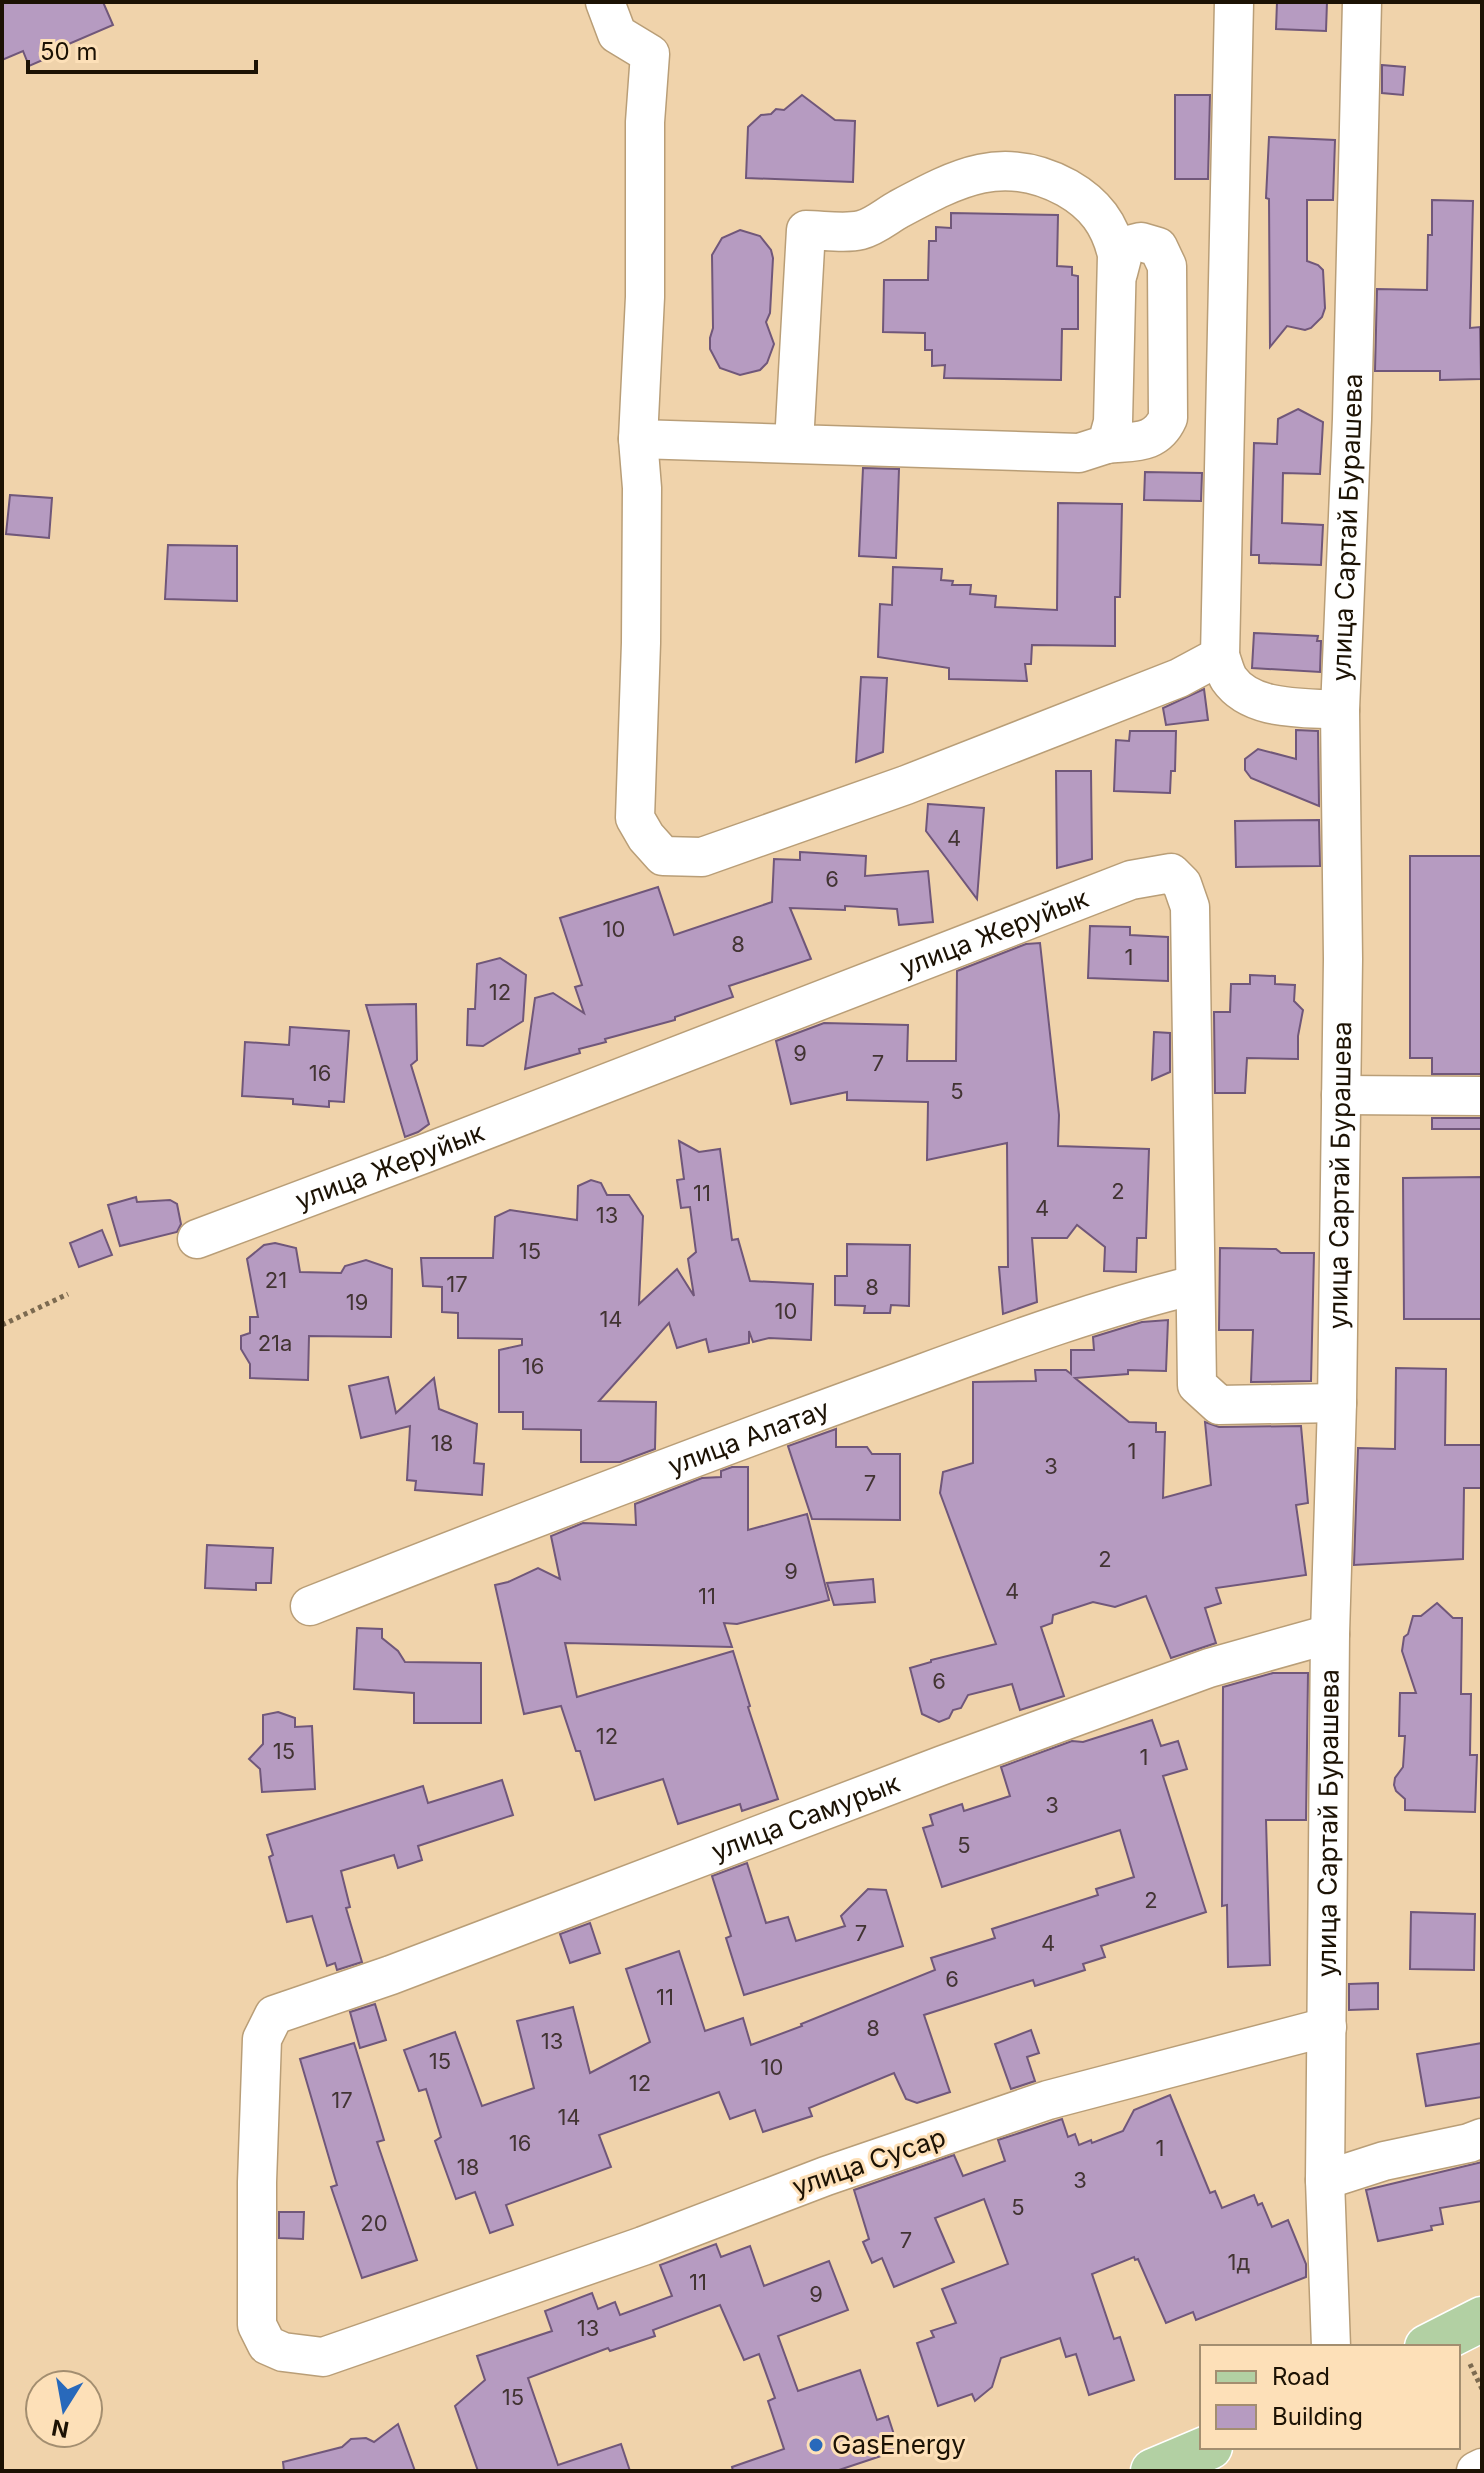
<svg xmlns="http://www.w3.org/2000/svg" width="1484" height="2473" viewBox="0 0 1484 2473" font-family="Inter,sans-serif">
<rect width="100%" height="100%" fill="#f0d3ab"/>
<!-- building -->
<g fill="#b69bc1" stroke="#70577a" stroke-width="2">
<polygon points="2,2 103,2 113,25 50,52 52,56 29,66 23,51 2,60"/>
<polygon points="1277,2 1327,2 1326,31 1276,29"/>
<polygon points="1382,65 1405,67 1403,95 1382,93"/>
<polygon points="802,95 835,120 855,121 853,182 746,178 748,127 761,115 771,114 776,109 784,110"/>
<polygon points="1175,95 1210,95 1208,179 1175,179"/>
<polygon points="1269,137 1335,140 1333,200 1307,200 1307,261 1318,265 1323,270 1325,308 1322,317 1311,328 1305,330 1287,326 1270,347 1269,199 1266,198"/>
<polygon points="1432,200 1473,201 1470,328 1480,327 1481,379 1440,380 1440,371 1375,371 1377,289 1427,290 1428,235 1432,235"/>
<polygon points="951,213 1058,215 1057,266 1072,267 1072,275 1078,276 1078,329 1062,329 1061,380 944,378 945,365 932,366 932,350 925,350 925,333 883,332 884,280 928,280 929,241 936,241 936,227 951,228"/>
<polygon points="740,230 760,236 771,250 773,258 770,313 766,322 774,344 767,363 760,370 740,375 720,368 710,349 710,338 713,328 712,255 722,238"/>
<polygon points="1298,409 1323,422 1320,474 1283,473 1282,523 1323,525 1321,565 1259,563 1259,555 1251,555 1254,443 1277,444 1278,419"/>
<polygon points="863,468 899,469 896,558 859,556"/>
<polygon points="1145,472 1202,473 1201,501 1144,500"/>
<polygon points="10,495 52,498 49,538 6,534"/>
<polygon points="1058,503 1122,504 1120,597 1115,597 1115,646 1032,645 1031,664 1025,664 1027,681 949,679 949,668 878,657 880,604 892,605 893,567 942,569 941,580 953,581 952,585 971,585 970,594 996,596 995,607 1057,610"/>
<polygon points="168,545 237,546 237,601 165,599"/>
<polygon points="1254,633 1318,636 1317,641 1321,641 1320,672 1252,668"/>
<polygon points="861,677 887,678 883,752 856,762"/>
<polygon points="1204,689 1208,720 1166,725 1163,708"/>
<polygon points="1296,730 1318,731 1319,806 1251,778 1245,770 1245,759 1258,749 1296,759"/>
<polygon points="1130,731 1176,731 1175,771 1171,771 1170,793 1114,791 1116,740 1129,741"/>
<polygon points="1056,771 1091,771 1092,859 1057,868"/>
<polygon points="928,804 984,808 977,899 926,831"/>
<polygon points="1319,820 1320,866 1236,867 1235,821"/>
<polygon points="800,852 866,856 865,876 928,871 933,922 899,925 897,909 845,906 845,910 790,908 811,959 729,986 733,997 675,1017 675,1020 605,1039 606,1042 579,1049 580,1053 525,1069 535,998 553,993 584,1013 575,987 582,985 560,918 658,887 674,935 772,902 774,859 800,860"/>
<polygon points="1410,856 1482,856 1482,1074 1432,1074 1432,1058 1410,1058"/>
<polygon points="1090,926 1130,927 1130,935 1168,937 1168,981 1088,978"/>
<polygon points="1040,943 1059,1115 1058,1146 1149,1149 1146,1238 1137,1238 1136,1272 1104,1271 1105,1247 1077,1225 1067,1238 1032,1238 1037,1302 1003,1314 999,1267 1008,1267 1007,1143 927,1160 928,1102 847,1100 847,1092 791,1104 776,1041 824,1023 908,1025 907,1061 956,1061 957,971 1026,944"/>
<polygon points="500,958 526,975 523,1021 483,1046 467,1045 468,1009 475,1009 477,964"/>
<polygon points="1250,975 1275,976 1275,984 1295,985 1294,1001 1303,1010 1298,1036 1298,1059 1247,1058 1245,1093 1215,1093 1214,1012 1230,1012 1231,984 1250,984"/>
<polygon points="416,1004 417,1060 411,1065 429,1124 418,1132 405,1137 366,1005"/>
<polygon points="290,1027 349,1031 344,1102 329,1101 329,1107 293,1104 293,1099 242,1096 245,1042 289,1045"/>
<polygon points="1154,1032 1170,1033 1170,1072 1152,1080"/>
<rect x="1432" y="1118" width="50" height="11"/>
<polygon points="679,1141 699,1152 720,1149 732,1240 738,1239 750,1281 813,1284 811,1340 769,1338 753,1342 749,1331 749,1343 709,1352 706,1339 677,1348 669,1323 599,1401 656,1402 655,1449 620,1462 581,1462 581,1430 523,1429 523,1412 499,1412 499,1350 522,1345 522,1339 458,1338 458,1313 442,1312 442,1287 423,1286 421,1258 493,1258 495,1217 510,1210 577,1220 578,1186 591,1180 601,1183 607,1195 629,1195 643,1216 639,1304 677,1269 694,1296 688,1259 696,1252 690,1207 681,1208 677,1180 684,1179"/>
<polygon points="1482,1177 1482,1319 1404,1319 1403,1178"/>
<polygon points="136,1197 137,1202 170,1200 177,1204 181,1224 177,1232 120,1246 108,1205"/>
<polygon points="102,1230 112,1255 79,1267 70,1243"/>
<polygon points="275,1243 296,1248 300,1272 341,1273 345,1266 366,1260 392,1269 391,1337 309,1336 308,1380 250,1378 250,1364 241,1349 241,1336 250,1333 250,1317 258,1317 247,1259 264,1245"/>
<polygon points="847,1244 910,1245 909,1306 891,1305 890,1313 864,1313 865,1306 835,1305 835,1276 847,1276"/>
<polygon points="1220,1248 1276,1249 1281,1253 1314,1253 1311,1381 1251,1382 1253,1330 1219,1330"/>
<polygon points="1168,1320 1166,1371 1128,1370 1128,1374 1075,1378 1129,1422 1156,1423 1156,1432 1165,1432 1163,1498 1211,1485 1205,1422 1219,1427 1301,1426 1308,1503 1296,1505 1306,1575 1216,1588 1221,1603 1205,1608 1216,1643 1171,1658 1146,1596 1115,1607 1093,1602 1053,1615 1052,1623 1041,1627 1064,1696 1020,1710 1012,1684 968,1695 961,1708 953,1710 949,1718 939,1722 922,1714 910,1668 931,1662 931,1660 996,1644 940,1493 943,1472 973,1463 973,1382 1036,1381 1035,1370 1066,1370 1071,1374 1071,1350 1094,1350 1093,1337 1142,1322"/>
<polygon points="1396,1368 1446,1369 1445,1445 1482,1445 1482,1488 1464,1488 1463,1559 1354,1565 1358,1448 1395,1449"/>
<polygon points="388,1377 396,1413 434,1378 439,1409 477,1424 474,1463 484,1464 482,1495 415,1490 416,1481 407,1480 410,1426 361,1438 349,1386"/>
<polygon points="836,1429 836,1447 867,1447 872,1454 900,1454 900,1520 812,1519 788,1446"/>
<polygon points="732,1467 748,1467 748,1530 807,1514 829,1600 737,1624 724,1623 732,1647 565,1643 577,1697 733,1651 750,1706 748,1707 778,1799 742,1811 740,1804 678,1824 663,1779 595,1800 580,1751 576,1751 561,1706 524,1714 495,1585 508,1582 538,1568 560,1579 551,1536 583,1523 636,1525 635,1504 702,1478 721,1477 721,1471"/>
<polygon points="207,1545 273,1548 271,1583 256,1583 256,1590 205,1588"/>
<polygon points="873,1579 875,1602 834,1605 827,1583"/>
<polygon points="1437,1603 1453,1618 1462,1618 1461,1694 1471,1694 1470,1755 1477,1755 1475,1812 1405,1810 1405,1799 1396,1791 1394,1785 1395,1778 1403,1767 1405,1736 1399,1736 1400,1693 1416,1693 1402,1651 1404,1637 1408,1634 1413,1616 1421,1616"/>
<polygon points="357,1628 382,1629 382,1638 398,1651 405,1662 481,1663 481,1723 414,1723 414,1693 354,1689"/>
<polygon points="1273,1673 1308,1673 1306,1820 1266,1820 1270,1965 1228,1967 1227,1905 1222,1906 1223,1687"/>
<polygon points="278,1712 295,1718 295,1727 312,1726 315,1789 262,1792 260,1769 249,1759 263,1744 263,1715"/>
<polygon points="1152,1720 1161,1746 1178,1741 1187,1769 1163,1776 1206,1912 1101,1946 1105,1957 1083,1964 1085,1970 1035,1986 1033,1980 924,2015 950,2092 917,2103 906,2099 894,2073 809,2108 812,2116 763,2132 755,2110 730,2119 719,2092 599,2135 611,2167 506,2205 513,2225 490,2233 475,2192 456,2199 435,2141 441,2137 426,2089 419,2091 404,2050 455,2032 482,2106 534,2088 517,2021 573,2007 590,2073 650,2042 626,1969 679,1951 705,2031 743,2018 751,2045 802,2026 801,2024 935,1970 931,1958 995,1938 992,1929 1098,1895 1096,1889 1134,1877 1120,1830 942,1887 923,1828 933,1825 930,1815 962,1804 964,1811 1010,1796 1001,1767 1072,1741 1083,1742"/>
<polygon points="502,1780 513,1815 418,1846 422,1860 398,1868 394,1855 341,1871 350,1907 346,1908 362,1962 337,1970 335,1963 327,1966 312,1916 287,1922 269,1857 273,1855 267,1835 423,1786 428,1803"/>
<polygon points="747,1863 766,1923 788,1917 796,1941 845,1926 841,1916 868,1889 886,1890 903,1946 744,1995 726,1938 731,1936 712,1876"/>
<polygon points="1411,1912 1475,1914 1474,1970 1410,1969"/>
<polygon points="590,1923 600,1953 570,1963 560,1934"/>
<polygon points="1378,1983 1378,2009 1349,2010 1349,1984"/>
<polygon points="375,2004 386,2040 360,2048 350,2012"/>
<polygon points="1031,2030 1039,2053 1027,2057 1035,2081 1011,2089 995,2044"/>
<polygon points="354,2043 384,2140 377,2142 417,2260 362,2278 331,2187 337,2185 300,2059"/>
<polygon points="1482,2043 1482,2097 1426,2106 1417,2054"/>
<polygon points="1170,2095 1210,2193 1215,2191 1222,2208 1254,2195 1258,2205 1262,2203 1272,2227 1288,2220 1306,2264 1306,2277 1196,2320 1193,2312 1166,2323 1138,2259 1135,2260 1134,2257 1092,2274 1114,2339 1120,2337 1134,2380 1089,2395 1076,2354 1066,2357 1060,2338 1001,2358 992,2387 975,2401 972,2394 938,2406 917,2343 934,2337 931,2331 956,2323 942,2289 1008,2264 984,2199 935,2218 954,2262 894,2287 882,2258 872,2263 863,2242 869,2239 854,2190 954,2155 963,2176 1005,2161 998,2140 1062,2119 1068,2137 1075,2134 1079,2145 1091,2140 1092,2143 1123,2131 1134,2110"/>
<polygon points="1482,2162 1482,2201 1440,2208 1443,2224 1431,2226 1432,2230 1378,2241 1366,2190"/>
<polygon points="279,2212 304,2212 303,2239 279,2238"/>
<polygon points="716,2244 721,2257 750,2246 764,2286 829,2261 848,2310 778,2336 798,2391 860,2370 877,2420 888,2416 899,2450 836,2471 733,2471 732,2467 784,2449 768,2401 775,2398 759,2354 744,2360 720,2305 653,2330 655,2336 610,2351 608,2348 528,2378 558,2465 621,2444 630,2471 478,2471 455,2406 485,2380 477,2356 552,2331 545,2311 592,2293 598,2309 615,2302 620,2315 672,2296 660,2265"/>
<polygon points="398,2424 415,2471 284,2471 283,2462 342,2447 351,2439 366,2438 374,2442"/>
</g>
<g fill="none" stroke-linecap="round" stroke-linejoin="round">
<defs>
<g id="minor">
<polyline points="605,2 617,34 650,54 645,122 645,297 638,439 642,488 641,643 635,818 646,837 663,856 702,857 906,785 1179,678 1220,656 1234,2"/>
<path d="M638,439L1079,453L1107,444L1113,422L1117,255C1110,224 1095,204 1067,188C1003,153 957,178 899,209C888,215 874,227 861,230C845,234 822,230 806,230L794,443"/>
<path d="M1107,444C1134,441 1156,445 1168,418L1167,266L1158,247L1141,242L1125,246L1118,273"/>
<path d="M1220,656C1223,663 1225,673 1229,679C1252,712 1305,707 1340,710"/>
<polyline points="1341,1095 1482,1096"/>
<path id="s1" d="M197,1239L426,1153L1131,880L1171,873L1182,884L1190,907L1197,1385L1219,1405L1337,1403"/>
<path id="s2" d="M310,1606C495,1533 680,1462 866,1394C974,1355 1083,1312 1195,1285"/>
<path id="s3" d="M1327,2027L1048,2100L826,2176L643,2246L323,2357L283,2352L267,2345L257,2325V2182L262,2039L274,2015L391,1975L943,1765L1209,1668L1330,1634"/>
<polyline points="1325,2180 1384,2161 1469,2143 1482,2138"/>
<path id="s4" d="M1331,2347L1325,2180L1330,1634L1337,1403L1343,959L1340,710L1352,419L1362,2"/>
<polyline points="1476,2471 1482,2468"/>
</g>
<g id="major">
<polyline points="1427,2347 1482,2319"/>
<polyline points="1153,2471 1210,2447"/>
</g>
</defs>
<!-- minor casing -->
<use href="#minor" stroke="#b99e77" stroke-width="41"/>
<!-- major casing -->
<use href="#major" stroke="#fff" stroke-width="47"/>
<!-- path -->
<g stroke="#7c6a50" stroke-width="5" stroke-dasharray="4 4" stroke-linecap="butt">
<polyline points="2,1325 68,1294"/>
<polyline points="1470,2364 1482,2389"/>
</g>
<!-- minor -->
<use href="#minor" stroke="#fff" stroke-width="38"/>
<!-- major -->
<use href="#major" stroke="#b2d0a3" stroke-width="44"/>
</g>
<!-- markers -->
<circle fill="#2869bb" stroke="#fde0b8" stroke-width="3" cx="816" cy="2445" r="8"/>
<g text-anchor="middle" stroke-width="6" stroke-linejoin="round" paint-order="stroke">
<!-- number labels -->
<g font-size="22" fill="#423433">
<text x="954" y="846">4</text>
<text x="832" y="887">6</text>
<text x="614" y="937">10</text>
<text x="738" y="952">8</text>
<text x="1129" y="965">1</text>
<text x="500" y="1000">12</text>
<text x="800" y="1061">9</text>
<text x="878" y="1071">7</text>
<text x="320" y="1081">16</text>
<text x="957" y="1099">5</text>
<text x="1118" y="1199">2</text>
<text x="702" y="1201">11</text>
<text x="1042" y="1216">4</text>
<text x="607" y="1223">13</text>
<text x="530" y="1259">15</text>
<text x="276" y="1288">21</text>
<text x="457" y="1292">17</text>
<text x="872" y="1295">8</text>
<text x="357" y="1310">19</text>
<text x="786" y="1319">10</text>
<text x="611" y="1327">14</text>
<text x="275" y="1351">21а</text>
<text x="533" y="1374">16</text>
<text x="442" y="1451">18</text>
<text x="1132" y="1459">1</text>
<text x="1051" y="1474">3</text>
<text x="870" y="1491">7</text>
<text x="1105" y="1567">2</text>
<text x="791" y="1579">9</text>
<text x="1012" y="1599">4</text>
<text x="707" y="1604">11</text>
<text x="939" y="1689">6</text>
<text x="607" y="1744">12</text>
<text x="284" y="1759">15</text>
<text x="1144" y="1765">1</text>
<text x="1052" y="1813">3</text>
<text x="964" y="1853">5</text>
<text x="1151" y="1908">2</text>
<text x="861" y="1941">7</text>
<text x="1048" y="1951">4</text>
<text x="952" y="1987">6</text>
<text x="665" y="2005">11</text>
<text x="873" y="2036">8</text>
<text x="552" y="2049">13</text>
<text x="440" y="2069">15</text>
<text x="772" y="2075">10</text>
<text x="640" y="2091">12</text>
<text x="342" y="2108">17</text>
<text x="569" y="2125">14</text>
<text x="520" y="2151">16</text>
<text x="1160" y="2156">1</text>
<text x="468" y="2175">18</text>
<text x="1080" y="2188">3</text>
<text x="1018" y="2215">5</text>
<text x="374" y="2231">20</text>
<text x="906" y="2248">7</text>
<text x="1239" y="2270">1д</text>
<text x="698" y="2290">11</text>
<text x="816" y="2302">9</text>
<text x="588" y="2336">13</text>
<text x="513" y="2405">15</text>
</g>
<!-- street labels -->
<g font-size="26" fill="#1c1204" stroke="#fde0b8">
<text dy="9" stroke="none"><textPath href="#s4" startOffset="1820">улица Сартай Бурашева</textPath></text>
<text dy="9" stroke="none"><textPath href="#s1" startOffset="854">улица Жеруйык</textPath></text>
<text dy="9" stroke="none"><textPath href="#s1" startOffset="206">улица Жеруйык</textPath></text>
<text dy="9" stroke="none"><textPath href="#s4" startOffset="1172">улица Сартай Бурашева</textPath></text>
<text dy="9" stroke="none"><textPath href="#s2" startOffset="470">улица Алатау</textPath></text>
<text dy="9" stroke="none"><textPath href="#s3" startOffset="2018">улица Самурык</textPath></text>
<text dy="9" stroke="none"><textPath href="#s4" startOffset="524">улица Сартай Бурашева</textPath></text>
<text transform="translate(869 2162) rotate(-19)" y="9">улица Сусар</text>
</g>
<!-- poi labels -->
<g font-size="26" fill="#1c1204" stroke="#fde0b8" text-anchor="start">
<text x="832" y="2454">GasEnergy</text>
</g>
</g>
<!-- border -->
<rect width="1484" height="2473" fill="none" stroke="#1c1204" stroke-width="8"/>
<!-- legend -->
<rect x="1200" y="2345" width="260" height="104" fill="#fde0b8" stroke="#a38e70" stroke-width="2"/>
<rect x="1216" y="2371" width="40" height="12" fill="#b2d0a3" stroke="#a38e70" stroke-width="2"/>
<text x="1272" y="2385" font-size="24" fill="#1c1204">Road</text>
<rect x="1216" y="2405" width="40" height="24" fill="#b69bc1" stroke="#a38e70" stroke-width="2"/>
<text x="1272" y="2425" font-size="24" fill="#1c1204">Building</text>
<!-- north arrow -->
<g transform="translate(64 2409) rotate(191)"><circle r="38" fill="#fde0b8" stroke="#a38e70" stroke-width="2"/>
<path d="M0-6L14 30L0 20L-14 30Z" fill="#2869bb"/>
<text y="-12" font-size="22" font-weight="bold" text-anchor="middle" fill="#1c1204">N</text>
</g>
<!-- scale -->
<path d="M28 60v12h228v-12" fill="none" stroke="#1c1204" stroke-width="4"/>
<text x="40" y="60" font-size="24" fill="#1c1204" stroke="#fde0b8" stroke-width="6" paint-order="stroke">50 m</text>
</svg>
